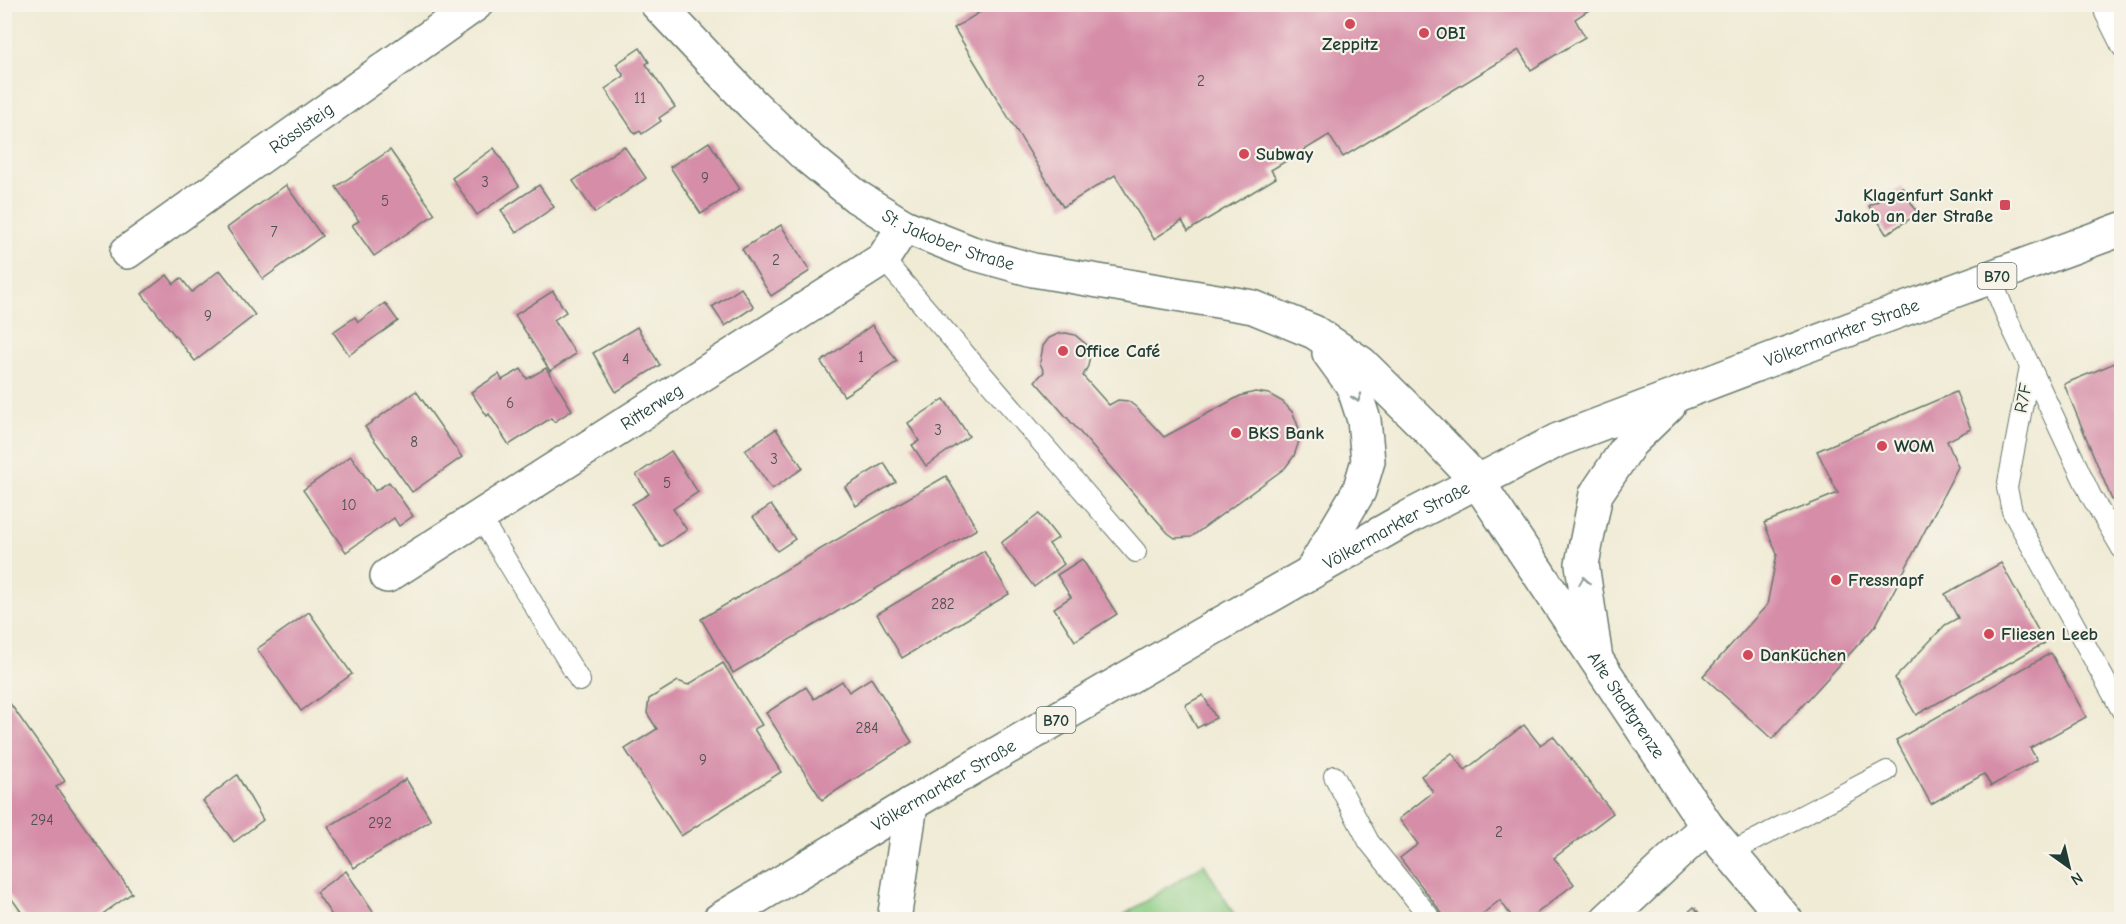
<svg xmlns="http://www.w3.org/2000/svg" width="2126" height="924" viewBox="0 0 2126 924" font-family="'Comic Neue',sans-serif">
<rect width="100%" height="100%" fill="#f7f3e8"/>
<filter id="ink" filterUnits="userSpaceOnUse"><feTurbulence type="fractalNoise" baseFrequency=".0167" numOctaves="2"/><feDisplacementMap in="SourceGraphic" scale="12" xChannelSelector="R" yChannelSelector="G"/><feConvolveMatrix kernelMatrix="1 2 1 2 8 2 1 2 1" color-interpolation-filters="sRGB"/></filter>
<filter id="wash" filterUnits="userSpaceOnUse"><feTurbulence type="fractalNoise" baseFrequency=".008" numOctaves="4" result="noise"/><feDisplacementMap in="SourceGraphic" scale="24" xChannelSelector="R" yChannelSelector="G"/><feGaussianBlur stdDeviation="1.35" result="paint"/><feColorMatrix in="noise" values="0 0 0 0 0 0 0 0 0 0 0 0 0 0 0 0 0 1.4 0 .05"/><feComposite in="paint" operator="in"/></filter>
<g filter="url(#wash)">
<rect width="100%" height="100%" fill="#f0ebd5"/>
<!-- green -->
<polygon fill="#8acc84" stroke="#54845c" stroke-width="1.5" points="1204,864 1237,919 1117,919"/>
<g id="blocks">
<!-- building -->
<g fill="#d68da8">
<polygon points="993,4 1598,4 1575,19 1585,37 1531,70 1519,50 1343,157 1329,135 1271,170 1276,178 1188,231 1182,221 1154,239 1115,175 1063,207 954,28"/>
<polygon points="640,48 649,62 646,64 675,107 659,118 661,121 642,134 640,131 635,134 605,89 624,76 616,64"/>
<polygon points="709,142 740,189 701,214 670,167"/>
<polygon points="624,146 646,178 595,213 573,181"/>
<polygon points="494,148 519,186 477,215 452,178"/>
<polygon points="390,150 435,214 374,256 352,225 359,221 336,187"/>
<polygon points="286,185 322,236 263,279 227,228"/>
<polygon points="539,185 554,207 516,233 501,210"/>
<polygon points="1902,187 1918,214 1886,234 1869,206"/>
<polygon points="781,225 810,271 771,296 742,249"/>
<polygon points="220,270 255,315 195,361 142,294 167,275 174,284 181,278 192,292"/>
<polygon points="741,288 754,307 725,326 712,307"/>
<polygon points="553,291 566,312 554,320 576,354 550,371 515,315"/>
<polygon points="385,303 398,321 349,355 333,332 355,317 358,322"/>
<polygon points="872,325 897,361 844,396 821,362"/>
<polygon points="637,327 660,365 616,392 593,353"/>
<polygon points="1066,333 1075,335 1088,346 1090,355 1088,366 1083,376 1109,405 1118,400 1128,401 1136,407 1164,437 1240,396 1255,392 1269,394 1283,402 1293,413 1299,429 1299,441 1294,456 1285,468 1191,537 1175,538 1168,533 1035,381 1044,372 1040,363 1043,346 1049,338 1058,334"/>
<polygon points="2122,360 2122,496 2112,500 2064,384"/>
<polygon points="546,368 572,410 554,422 551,418 509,445 489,414 487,416 471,392 499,374 502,380 521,369 527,379"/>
<polygon points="416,391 462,457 412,492 365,427"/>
<polygon points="1956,392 1971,429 1947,441 1958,467 1876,625 1772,739 1703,676 1767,605 1777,554 1764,523 1838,493 1817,451"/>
<polygon points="944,399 969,436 926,466 912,445 919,441 908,423"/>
<polygon points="776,429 803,468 772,489 745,450"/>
<polygon points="671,451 698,492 673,509 687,530 661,547 632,504 649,494 636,475"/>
<polygon points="351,456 375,491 389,482 413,516 399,526 394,518 346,552 303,490"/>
<polygon points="884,463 896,482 856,506 845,487"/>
<polygon points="946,476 977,529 733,673 701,619"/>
<polygon points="771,505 795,539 777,551 753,517"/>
<polygon points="1039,514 1058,538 1049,544 1064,564 1034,587 1001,543"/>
<polygon points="984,551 1009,594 902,658 877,614"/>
<polygon points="1082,559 1117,614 1075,641 1054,608 1071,597 1057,575"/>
<polygon points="2001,563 2045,643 1916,715 1895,678 1945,625 1958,618 1945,594"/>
<polygon points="309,612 352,674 301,711 257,649"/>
<polygon points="2051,653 2086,717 2030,748 2037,760 1991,786 1984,774 1931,804 1896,740"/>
<polygon points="723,663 762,725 754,729 781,772 681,836 625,749 657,729 647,713 649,699 678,681 688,685"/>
<polygon points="871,678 912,742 822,800 766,713 806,687 814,699 842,681 849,692"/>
<polygon points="4,695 65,781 56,787 132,893 94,920 27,920 4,888"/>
<polygon points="1203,695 1216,718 1197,728 1185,705"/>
<polygon points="1524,725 1540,745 1553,736 1613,813 1554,858 1574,884 1528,920 1514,920 1500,900 1475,920 1447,920 1400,858 1418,844 1399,819 1433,792 1421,776 1452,753 1465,770"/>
<polygon points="237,775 263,820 234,842 203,801"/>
<polygon points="406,779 431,820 354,868 328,827"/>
<polygon points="346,871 377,918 376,920 335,920 316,892"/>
<polygon points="1694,907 1705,920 1679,920"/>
</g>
</g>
</g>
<g filter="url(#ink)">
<use href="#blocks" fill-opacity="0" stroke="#687a6c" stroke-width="1.5"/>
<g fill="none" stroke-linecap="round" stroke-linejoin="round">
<defs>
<g id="lane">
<polyline points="2104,4 2105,13 2122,47"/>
<polyline points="883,259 1136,552"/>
<polyline points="1991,278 2008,320 2030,366 2007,488 2012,511 2122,711"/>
<polyline points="2030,366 2091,496 2122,549"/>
<polyline points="480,517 580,681"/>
<polyline points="1334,776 1369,842 1432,920"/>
<polyline points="1730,853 1887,771"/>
</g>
<g id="street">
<path id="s1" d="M127,252L476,4"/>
<path id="s2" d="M387,576L883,259L904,226"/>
<polyline points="894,920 911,804"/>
<polyline points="1607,920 1707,826"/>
</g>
<g id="secondary">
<path id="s3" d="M657,4L752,104L803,153L857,197L904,226L972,253L1033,270L1253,307L1314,332L1361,363L1427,428L1477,481L1707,826L1786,920"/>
<polyline points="1311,572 1359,491 1368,461 1364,420 1353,386 1329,353"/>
</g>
<g id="primary">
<polyline points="1596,659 1582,564 1596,494 1631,442 1669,405"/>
<path id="s4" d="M719,920L911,804L1199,636L1409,517L1558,440L1872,321L2122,229"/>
</g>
</defs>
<!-- lane casing -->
<use href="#lane" stroke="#687a6c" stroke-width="22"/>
<!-- street casing -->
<use href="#street" stroke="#687a6c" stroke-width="36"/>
<!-- secondary casing -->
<use href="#secondary" stroke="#687a6c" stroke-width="36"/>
<!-- primary casing -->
<use href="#primary" stroke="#687a6c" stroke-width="36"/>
<!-- lane -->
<use href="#lane" stroke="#fff" stroke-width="20"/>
<!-- street -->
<use href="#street" stroke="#fff" stroke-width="33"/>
<!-- secondary -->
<use href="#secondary" stroke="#fff" stroke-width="33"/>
<!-- primary -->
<use href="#primary" stroke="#fff" stroke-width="33"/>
</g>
<!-- one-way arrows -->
<defs><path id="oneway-chevron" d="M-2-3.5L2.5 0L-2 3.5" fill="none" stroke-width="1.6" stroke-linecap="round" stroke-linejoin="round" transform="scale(1.5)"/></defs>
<g stroke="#8f9e9a">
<use href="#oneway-chevron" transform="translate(1357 398) rotate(72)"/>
<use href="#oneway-chevron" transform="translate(1584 581) rotate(-99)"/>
</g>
</g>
<!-- markers -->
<g fill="#d1495b" stroke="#f7f3e8" stroke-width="2">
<circle cx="1350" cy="24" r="6"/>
<circle cx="1424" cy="33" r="6"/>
<circle cx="1244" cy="154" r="6"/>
<rect x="1999" y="199" width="12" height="12" rx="3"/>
<circle cx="1063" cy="351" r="6"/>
<circle cx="1236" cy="433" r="6"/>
<circle cx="1882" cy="446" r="6"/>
<circle cx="1836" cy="580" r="6"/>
<circle cx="1989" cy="634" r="6"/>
<circle cx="1748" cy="655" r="6"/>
</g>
<g text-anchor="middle" stroke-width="4.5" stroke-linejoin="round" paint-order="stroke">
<!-- number labels -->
<g font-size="15" fill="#4d5151">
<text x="1201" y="86">2</text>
<text x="640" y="103">11</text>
<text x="705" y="183">9</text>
<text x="485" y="187">3</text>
<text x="385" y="206">5</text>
<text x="274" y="237">7</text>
<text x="776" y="265">2</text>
<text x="208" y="321">9</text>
<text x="861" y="362">1</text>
<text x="626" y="364">4</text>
<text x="510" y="408">6</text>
<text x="938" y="435">3</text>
<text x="414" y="447">8</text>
<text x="774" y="464">3</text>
<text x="667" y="488">5</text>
<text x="349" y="510">10</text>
<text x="943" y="609">282</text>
<text x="867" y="733">284</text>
<text x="703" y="765">9</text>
<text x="42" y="825">294</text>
<text x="380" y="828">292</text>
<text x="1499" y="837">2</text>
</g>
<!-- shield labels -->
<g fill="#f7f3e8" stroke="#60746a" stroke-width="1.5">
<rect x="1977.5" y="263" width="39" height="26" rx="4.5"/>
<rect x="1036.5" y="707" width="39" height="26" rx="4.5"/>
</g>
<g font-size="16" font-weight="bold" fill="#1f3d34">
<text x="1997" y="282">B70</text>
<text x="1056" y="726">B70</text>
</g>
<!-- poi labels -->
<g font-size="18" font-weight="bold" fill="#1f3d34" stroke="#f7f3e8" text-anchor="start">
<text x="1436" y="39">OBI</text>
<text x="1350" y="50" text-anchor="middle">Zeppitz</text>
<text x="1256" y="160">Subway</text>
<text x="1993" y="201" text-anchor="end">Klagenfurt Sankt<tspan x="1993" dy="21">Jakob an der Straße</tspan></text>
<text x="1075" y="357">Office Café</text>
<text x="1248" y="439">BKS Bank</text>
<text x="1894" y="452">WOM</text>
<text x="1848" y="586">Fressnapf</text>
<text x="2001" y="640">Fliesen Leeb</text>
<text x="1760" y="661">DanKüchen</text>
</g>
<!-- street labels -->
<g font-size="18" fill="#1f3d34" stroke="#f7f3e8">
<text dy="6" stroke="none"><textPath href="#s1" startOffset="214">Rösslsteig</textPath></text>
<text dy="6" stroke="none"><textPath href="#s3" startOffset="380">St. Jakober Straße</textPath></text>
<text dy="6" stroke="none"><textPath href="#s4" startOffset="1270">Völkermarkter Straße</textPath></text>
<text transform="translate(2023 398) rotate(-79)" y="6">R7F</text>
<text dy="6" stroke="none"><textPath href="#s2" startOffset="314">Ritterweg</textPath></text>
<text dy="6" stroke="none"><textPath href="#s4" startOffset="784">Völkermarkter Straße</textPath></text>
<text dy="6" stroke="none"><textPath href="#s3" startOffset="1250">Alte Stadtgrenze</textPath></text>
<text dy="6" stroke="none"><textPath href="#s4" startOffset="262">Völkermarkter Straße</textPath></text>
</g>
</g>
<!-- margin -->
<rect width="2126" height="924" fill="none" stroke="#f7f3e8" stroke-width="24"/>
<!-- north arrow -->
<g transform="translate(2069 867) rotate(146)" stroke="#f7f3e8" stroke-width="4.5" paint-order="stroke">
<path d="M0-4.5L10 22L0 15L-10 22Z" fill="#1f3d34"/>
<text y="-9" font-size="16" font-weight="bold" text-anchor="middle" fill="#1f3d34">N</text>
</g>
</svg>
